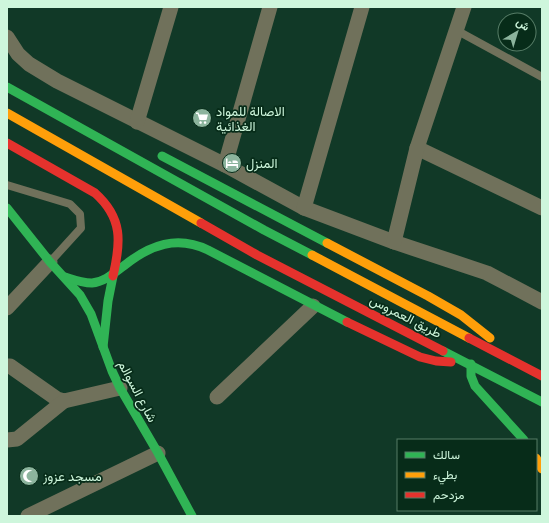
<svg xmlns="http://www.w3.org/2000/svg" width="549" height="523" viewBox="0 0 549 523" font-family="'Public Sans',Vazirmatn,sans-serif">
<rect width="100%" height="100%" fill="#113927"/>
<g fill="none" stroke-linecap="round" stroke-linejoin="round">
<!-- lane -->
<g stroke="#70715b" stroke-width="8">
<polyline points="456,30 542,77"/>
<polyline points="7,185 70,204 80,214 81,228 51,261"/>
</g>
<!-- street -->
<g stroke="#70715b" stroke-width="15">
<polyline points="7,37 18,54 29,64 57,81 225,165 304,208 394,242 487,273 542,302"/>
<polyline points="137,122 171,7"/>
<polyline points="417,148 542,208"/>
<polyline points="225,165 270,7"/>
<polyline points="304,208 362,7"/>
<polyline points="394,242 417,148 464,7"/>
<polyline points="7,308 50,262"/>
<polyline points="7,366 10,366 57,399 64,401 120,388"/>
<polyline points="217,397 313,306"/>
<polyline points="7,440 17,439 64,401"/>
<polyline points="28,516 158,453"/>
</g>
<!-- fast -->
<g stroke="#30b455" stroke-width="9">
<polyline points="7,87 264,230 312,255"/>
<polyline points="162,156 327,243"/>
<polyline points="7,208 50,262 80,295 91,314 112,371 120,388 158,453 192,516"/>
<path d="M65,277C74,280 82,283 92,283C105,282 115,272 125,265C150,245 177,235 208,250L347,322"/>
<polyline points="103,347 108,301 113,276"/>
<polyline points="443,351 542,402"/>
<polyline points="471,364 471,376 475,386 524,440"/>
</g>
<!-- slow -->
<g stroke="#ff9f0a" stroke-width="9">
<polyline points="7,113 201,223"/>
<polyline points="327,243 428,296 461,315 490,338"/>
<polyline points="312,255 469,338"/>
<polyline points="536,458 542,469"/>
</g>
<!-- jam -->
<g stroke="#e5322d" stroke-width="9">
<path d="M7,143L95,193C123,218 121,242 113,276"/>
<polyline points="201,223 257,255 443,351"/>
<polyline points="347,322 420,357 436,361 451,362"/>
<polyline points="469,338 542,376"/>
</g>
</g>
<!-- icons -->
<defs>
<symbol id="supermarket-disc" viewBox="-11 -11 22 22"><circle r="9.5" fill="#8cb49d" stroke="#072c19"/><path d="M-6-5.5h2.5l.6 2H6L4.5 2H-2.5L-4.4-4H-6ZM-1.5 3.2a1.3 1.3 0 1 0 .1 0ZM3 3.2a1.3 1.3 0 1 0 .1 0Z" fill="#fff"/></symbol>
<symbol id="hotel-disc" viewBox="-11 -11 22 22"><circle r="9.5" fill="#8cb49d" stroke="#072c19"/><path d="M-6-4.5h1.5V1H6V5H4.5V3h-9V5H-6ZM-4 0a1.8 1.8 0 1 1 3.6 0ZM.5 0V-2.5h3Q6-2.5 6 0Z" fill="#fff"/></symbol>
<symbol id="mosque-disc" viewBox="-11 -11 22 22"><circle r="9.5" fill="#8cb49d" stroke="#072c19"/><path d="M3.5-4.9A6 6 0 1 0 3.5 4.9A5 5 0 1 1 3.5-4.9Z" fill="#fff"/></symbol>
</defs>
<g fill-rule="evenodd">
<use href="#supermarket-disc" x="191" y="107" width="22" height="22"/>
<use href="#hotel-disc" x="221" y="152" width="22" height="22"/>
<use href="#mosque-disc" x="18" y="465" width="22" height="22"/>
</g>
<g text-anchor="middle" stroke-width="3.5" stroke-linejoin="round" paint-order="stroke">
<!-- poi labels -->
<g font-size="13" fill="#cef6dc" stroke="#072c19" text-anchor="start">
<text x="216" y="116">الاصالة للمواد<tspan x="216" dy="15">الغذائية</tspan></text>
<text x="246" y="168">المنزل</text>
<text x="43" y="481">مسجد عزوز</text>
</g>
<!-- street labels -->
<g font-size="13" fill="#cef6dc" stroke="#072c19">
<text transform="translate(406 316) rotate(27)" y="5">طريق العمروس</text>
<text transform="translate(138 391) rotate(62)" y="5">شارع السوالم</text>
</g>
</g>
<!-- border -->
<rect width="549" height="523" fill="none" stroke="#cef6dc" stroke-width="16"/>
<!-- legend -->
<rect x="397" y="439" width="140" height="72" fill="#072c19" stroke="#577d67"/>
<rect x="405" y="452" width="20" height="6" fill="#30b455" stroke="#577d67"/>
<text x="433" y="459" font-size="12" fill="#cef6dc">سالك</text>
<rect x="405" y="472" width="20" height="6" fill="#ff9f0a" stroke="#577d67"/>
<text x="433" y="479" font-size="12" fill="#cef6dc">بطيء</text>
<rect x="405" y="492" width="20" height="6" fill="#e5322d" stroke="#577d67"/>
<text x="433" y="499" font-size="12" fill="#cef6dc">مزدحم</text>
<!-- north arrow -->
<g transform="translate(517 32) rotate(38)"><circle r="19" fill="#072c19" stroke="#577d67"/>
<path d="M0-3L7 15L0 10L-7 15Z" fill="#8cb49d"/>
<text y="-6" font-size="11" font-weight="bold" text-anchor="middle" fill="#cef6dc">ش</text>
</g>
</svg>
